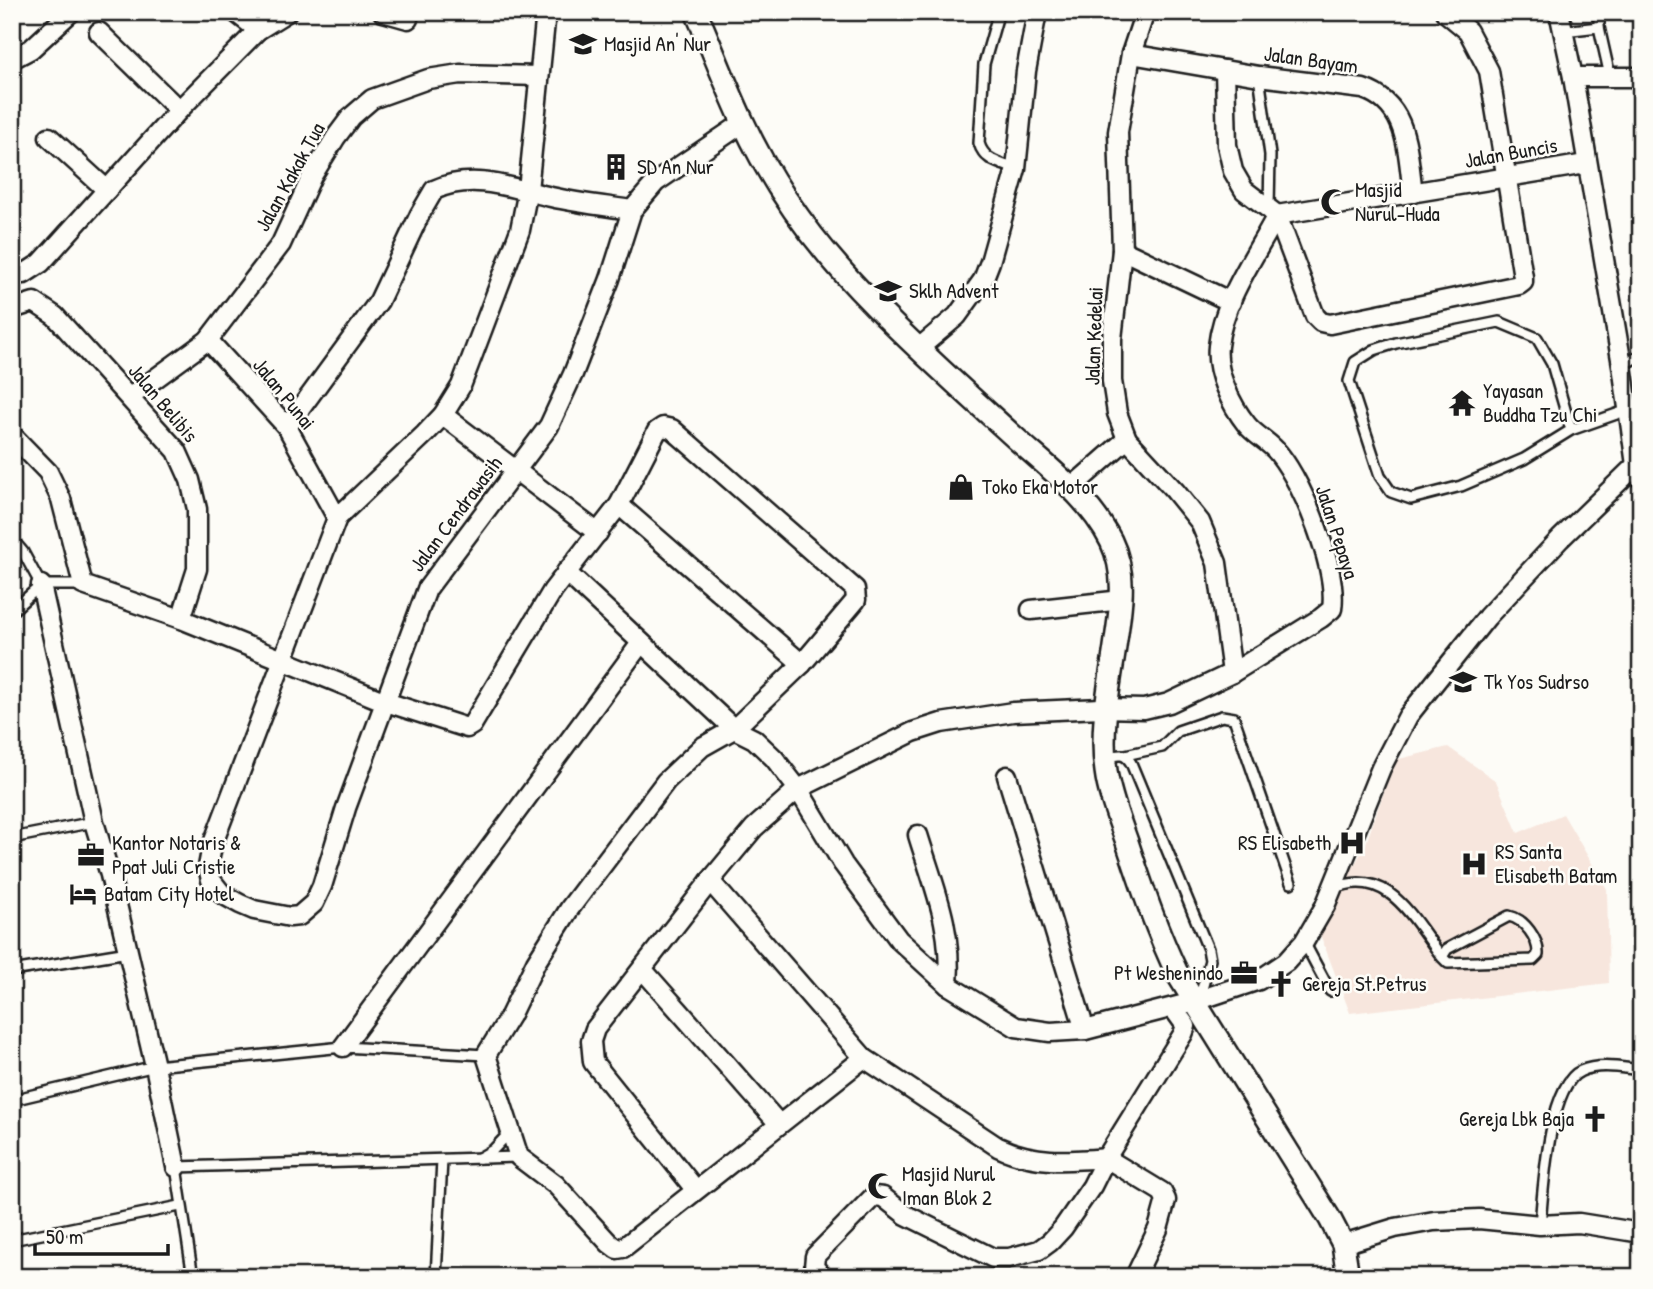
<svg xmlns="http://www.w3.org/2000/svg" width="1653" height="1289" viewBox="0 0 1653 1289" font-family="'Patrick Hand',sans-serif">
<rect width="100%" height="100%" fill="#fdfcf7"/>
<filter id="ink" filterUnits="userSpaceOnUse"><feTurbulence type="fractalNoise" baseFrequency=".0143" numOctaves="2"/><feDisplacementMap in="SourceGraphic" scale="14" xChannelSelector="R" yChannelSelector="G"/><feConvolveMatrix kernelMatrix="1 2 1 2 8 2 1 2 1" color-interpolation-filters="sRGB"/></filter>
<g filter="url(#ink)">
<!-- built -->
<polygon fill="#f7e6dd" points="1448,747 1496,781 1518,833 1563,814 1607,889 1609,983 1350,1013 1318,929 1365,846 1395,760"/>
<g fill="none" stroke-linecap="round" stroke-linejoin="round">
<defs>
<g id="service">
<polyline points="1599,12 1599,27 1610,76"/>
<path d="M997,18L984,64L979,143C984,161 1000,163 1016,169"/>
<polyline points="1563,31 1599,27"/>
<polyline points="1259,76 1270,155 1269,208"/>
<polyline points="1622,365 1641,355"/>
<polyline points="1571,430 1552,364 1537,338 1499,322 1396,343 1374,350 1355,362 1349,381 1380,476 1391,492 1411,499 1461,486 1524,459 1571,430 1628,410"/>
<polyline points="12,539 23,552 41,585"/>
<polyline points="12,611 41,585 83,585"/>
<polyline points="1125,755 1162,747 1178,731 1222,716 1234,718 1291,883"/>
<path d="M1105,758C1117,755 1124,751 1131,763L1208,949L1210,960L1199,1000"/>
<polyline points="12,838 94,822"/>
<path d="M1333,889C1388,864 1414,921 1442,957L1448,963L1533,960L1538,955C1539,939 1524,919 1509,916L1447,949L1442,957"/>
<polyline points="1304,942 1330,991"/>
<polyline points="12,971 128,952"/>
<polyline points="12,1100 155,1066 343,1047 486,1055"/>
<polyline points="479,1158 493,1150 511,1131"/>
<path d="M1540,1225C1543,1193 1548,1085 1581,1071C1599,1063 1622,1068 1641,1070"/>
<polyline points="12,1240 180,1206"/>
<polyline points="193,1277 176,1167 519,1157"/>
<polyline points="436,1277 442,1160"/>
</g>
<g id="minor">
<polyline points="235,12 258,30"/>
<polyline points="383,12 408,19"/>
<polyline points="546,12 528,190 520,230 461,386 443,415 425,434 337,518 212,846 208,867 211,880 222,894 240,904 254,910 290,917 299,916 314,903 322,886 346,808 427,589 549,426 573,374 610,279 632,210"/>
<polyline points="1145,12 1131,54 1118,132 1122,250 1112,339 1112,381 1117,413 1127,439 1175,491 1200,522 1217,563 1232,673"/>
<polyline points="1559,12 1573,77 1622,365 1636,465 1641,479"/>
<polyline points="99,32 179,110"/>
<path d="M1131,54L1259,76L1363,89C1409,104 1407,152 1413,193"/>
<polyline points="12,59 31,49 71,12"/>
<polyline points="1225,70 1227,145 1233,171 1244,190 1277,215 1315,316 1321,322 1330,324 1519,285 1523,282 1523,277 1489,71 1468,31 1445,12"/>
<polyline points="1573,77 1641,77"/>
<polyline points="49,137 107,190"/>
<polyline points="1122,250 1231,302"/>
<polyline points="12,273 24,274 41,263 179,110 258,30 287,12"/>
<polyline points="12,309 34,302 55,316 177,451 190,480 197,509 197,569 181,619"/>
<polyline points="208,340 287,427 337,518"/>
<polyline points="919,348 957,316 983,280 990,262 1016,169 1026,71 1037,12"/>
<polyline points="130,397 208,340 281,244 312,176 336,137 351,117 372,99 428,79 460,74 539,76"/>
<polyline points="443,415 598,533"/>
<path d="M287,427L379,301L420,214L434,190C473,172 512,188 551,197C577,203 605,206 632,210L656,182L743,123"/>
<polyline points="12,435 48,472 61,499 83,585 181,619 386,702 467,728 472,725 553,590 619,505 657,431 663,427 672,429 855,589 856,600 802,664 734,729 702,747 666,781 570,908 536,962 510,1016 486,1055 519,1157 556,1185 609,1243 617,1249 623,1248 864,1058"/>
<polyline points="1072,487 1127,439"/>
<polyline points="619,505 802,664"/>
<polyline points="566,572 734,729 754,739 774,758 798,789 843,864 899,940 948,985 1016,1027 1050,1032 1085,1030 1193,1002 1259,980 1286,962 1304,942 1325,906 1381,768 1408,716 1487,617 1560,539 1636,465"/>
<polyline points="41,585 94,822 110,875 155,1066 176,1167"/>
<polyline points="1031,610 1122,600"/>
<polyline points="1007,776 1085,1030"/>
<path d="M918,835C934,887 953,929 948,985"/>
<path d="M710,881L864,1058L998,1147C1034,1164 1068,1161 1106,1158"/>
<polyline points="643,970 779,1124"/>
<polyline points="343,1047 641,643"/>
<polyline points="1106,1158 1162,1192 1166,1200 1158,1229 1135,1277"/>
<path d="M695,1189L593,1062L591,1041L595,1029L710,881L754,828L798,789L913,732L941,723L1013,712L1101,708L1144,709L1169,703L1232,673L1321,618L1332,609C1338,570 1304,485 1279,454C1271,443 1256,436 1247,425C1231,405 1215,372 1218,346C1223,300 1256,255 1277,215L1586,164"/>
<polyline points="1343,1244 1395,1228 1434,1221 1479,1219 1540,1225 1579,1223 1641,1233"/>
<polyline points="823,1277 814,1267 815,1256 874,1196 883,1197 906,1215 993,1258 1009,1258 1039,1250 1050,1242 1063,1228 1092,1186 1106,1158 1183,1034 1186,1026 1173,1008"/>
</g>
<path id="tertiary" d="M696,12C712,48 726,86 743,122C774,190 822,253 875,306C918,350 965,392 1011,434C1048,468 1088,496 1111,541C1128,576 1120,611 1115,647C1109,688 1100,730 1106,771C1109,795 1119,819 1127,842C1142,887 1157,932 1178,975L1330,1219L1343,1244L1348,1277"/>
</defs>
<!-- service casing -->
<use href="#service" stroke="#1c1c1c" stroke-width="14"/>
<!-- minor casing -->
<use href="#minor" stroke="#1c1c1c" stroke-width="23"/>
<!-- tertiary casing -->
<use href="#tertiary" stroke="#1c1c1c" stroke-width="26"/>
<!-- service -->
<use href="#service" stroke="#fdfcf7" stroke-width="9"/>
<!-- minor -->
<use href="#minor" stroke="#fdfcf7" stroke-width="18"/>
<!-- tertiary -->
<use href="#tertiary" stroke="#fdfcf7" stroke-width="21"/>
</g>
</g>
<!-- icons -->
<defs>
<symbol id="school-bare" viewBox="-9 -9 18 18"><path d="M0-5L7-2L0 1L-7-2ZM-4 1L0 2.5L4 1V4Q0 6-4 4Z" fill="#1c1c1c" stroke="#fdfcf7" stroke-width="2.5" paint-order="stroke"/></symbol>
<symbol id="building-bare" viewBox="-9 -9 18 18"><path d="M-4-6H4V6H1V3H-1V6H-4ZM-2.5-4.3h1.7v1.8h-1.7ZM.8-4.3h1.7v1.8H.8ZM-2.5-1h1.7V.8h-1.7ZM.8-1h1.7V.8H.8Z" fill="#1c1c1c" stroke="#fdfcf7" stroke-width="2.5" paint-order="stroke"/></symbol>
<symbol id="mosque-bare" viewBox="-9 -9 18 18"><path d="M3.5-4.9A6 6 0 1 0 3.5 4.9A5 5 0 1 1 3.5-4.9Z" fill="#1c1c1c" stroke="#fdfcf7" stroke-width="2.5" paint-order="stroke"/></symbol>
<symbol id="temple-bare" viewBox="-9 -9 18 18"><path d="M0-6L5-2H3V0L6.5 2.5H4V6H1.5V3h-3V6H-4V2.5H-6.5L-3 0V-2H-5Z" fill="#1c1c1c" stroke="#fdfcf7" stroke-width="2.5" paint-order="stroke"/></symbol>
<symbol id="shop-bare" viewBox="-9 -9 18 18"><path d="M-5-2.5h2.3a2.7 3.5 0 0 1 5.4 0H5L5.5 6h-11ZM-1.5-2.5h3a1.5 2.3 0 0 0-3 0Z" fill="#1c1c1c" stroke="#fdfcf7" stroke-width="2.5" paint-order="stroke"/></symbol>
<symbol id="hospital-bare" viewBox="-9 -9 18 18"><path d="M-5-5h3v3.5h4V-5h3V5h-3V1.5h-4V5h-3Z" fill="#1c1c1c" stroke="#fdfcf7" stroke-width="2.5" paint-order="stroke"/></symbol>
<symbol id="office-bare" viewBox="-9 -9 18 18"><path d="M-6-3h4V-5.5h4V-3h4V5H-6ZM-1-4.5V-3h2v-1.5ZM-6 0V1H6V0Z" fill="#1c1c1c" stroke="#fdfcf7" stroke-width="2.5" paint-order="stroke"/></symbol>
<symbol id="hotel-bare" viewBox="-9 -9 18 18"><path d="M-6-4.5h1.5V1H6V5H4.5V3h-9V5H-6ZM-4 0a1.8 1.8 0 1 1 3.6 0ZM.5 0V-2.5h3Q6-2.5 6 0Z" fill="#1c1c1c" stroke="#fdfcf7" stroke-width="2.5" paint-order="stroke"/></symbol>
<symbol id="church-bare" viewBox="-9 -9 18 18"><path d="M-1.2-6h2.4v3.5h3.3v2.4h-3.3V6h-2.4V-.1h-3.3v-2.4h3.3Z" fill="#1c1c1c" stroke="#fdfcf7" stroke-width="2.5" paint-order="stroke"/></symbol>
</defs>
<g fill-rule="evenodd">
<use href="#school-bare" x="564" y="25" width="38" height="38"/>
<use href="#building-bare" x="597" y="148" width="38" height="38"/>
<use href="#mosque-bare" x="1315" y="183" width="38" height="38"/>
<use href="#school-bare" x="869" y="272" width="38" height="38"/>
<use href="#temple-bare" x="1443" y="384" width="38" height="38"/>
<use href="#shop-bare" x="942" y="468" width="38" height="38"/>
<use href="#school-bare" x="1444" y="663" width="38" height="38"/>
<use href="#hospital-bare" x="1333" y="824" width="38" height="38"/>
<use href="#office-bare" x="72" y="836" width="38" height="38"/>
<use href="#hospital-bare" x="1455" y="845" width="38" height="38"/>
<use href="#hotel-bare" x="64" y="875" width="38" height="38"/>
<use href="#office-bare" x="1225" y="954" width="38" height="38"/>
<use href="#church-bare" x="1262" y="965" width="38" height="38"/>
<use href="#church-bare" x="1576" y="1100" width="38" height="38"/>
<use href="#mosque-bare" x="862" y="1167" width="38" height="38"/>
</g>
<g text-anchor="middle" stroke-width="5" stroke-linejoin="round" paint-order="stroke">
<!-- poi labels -->
<g font-size="21" fill="#1c1c1c" stroke="#fdfcf7" text-anchor="start">
<text x="604" y="51">Masjid An' Nur</text>
<text x="637" y="174">SD An Nur</text>
<text x="1355" y="197">Masjid<tspan x="1355" dy="24">Nurul-Huda</tspan></text>
<text x="909" y="298">Sklh Advent</text>
<text x="1483" y="398">Yayasan<tspan x="1483" dy="24">Buddha Tzu Chi</tspan></text>
<text x="982" y="494">Toko Eka Motor</text>
<text x="1484" y="689">Tk Yos Sudrso</text>
<text x="112" y="850">Kantor Notaris &amp;<tspan x="112" dy="24">Ppat Juli Cristie</tspan></text>
<text x="1331" y="850" text-anchor="end">RS Elisabeth</text>
<text x="1495" y="859">RS Santa<tspan x="1495" dy="24">Elisabeth Batam</tspan></text>
<text x="104" y="901">Batam City Hotel</text>
<text x="1223" y="980" text-anchor="end">Pt Weshenindo</text>
<text x="1302" y="991">Gereja St.Petrus</text>
<text x="1574" y="1126" text-anchor="end">Gereja Lbk Baja</text>
<text x="902" y="1181">Masjid Nurul<tspan x="902" dy="24">Iman Blok 2</tspan></text>
</g>
<!-- street labels -->
<g font-size="21" fill="#1c1c1c" stroke="#fdfcf7">
<text transform="translate(1311 60) rotate(8)" y="7">Jalan Bayam</text>
<text transform="translate(1511 153) rotate(-10)" y="7">Jalan Buncis</text>
<text transform="translate(290 177) rotate(-61)" y="7">Jalan Kakak Tua</text>
<text transform="translate(1094 336) rotate(-88)" y="7">Jalan Kedelai</text>
<text transform="translate(284 394) rotate(51)" y="7">Jalan Punai</text>
<text transform="translate(163 403) rotate(50)" y="7">Jalan Belibis</text>
<text transform="translate(456 514) rotate(-53)" y="7">Jalan Cendrawasih</text>
<text transform="translate(1337 532) rotate(72)" y="7">Jalan Pepaya</text>
</g>
</g>
<!-- margin -->
<rect width="1653" height="1289" fill="none" stroke="#fdfcf7" stroke-width="42"/>
<rect x="21" y="21" width="1611" height="1247" fill="none" stroke="#1c1c1c" stroke-width="2.5" filter="url(#ink)"/>
<!-- scale -->
<path d="M35 1244v10h133v-10" fill="none" stroke="#1c1c1c" stroke-width="3.5"/>
<text x="46" y="1244" font-size="21" fill="#1c1c1c" stroke="#fdfcf7" stroke-width="5" paint-order="stroke">50 m</text>
</svg>
